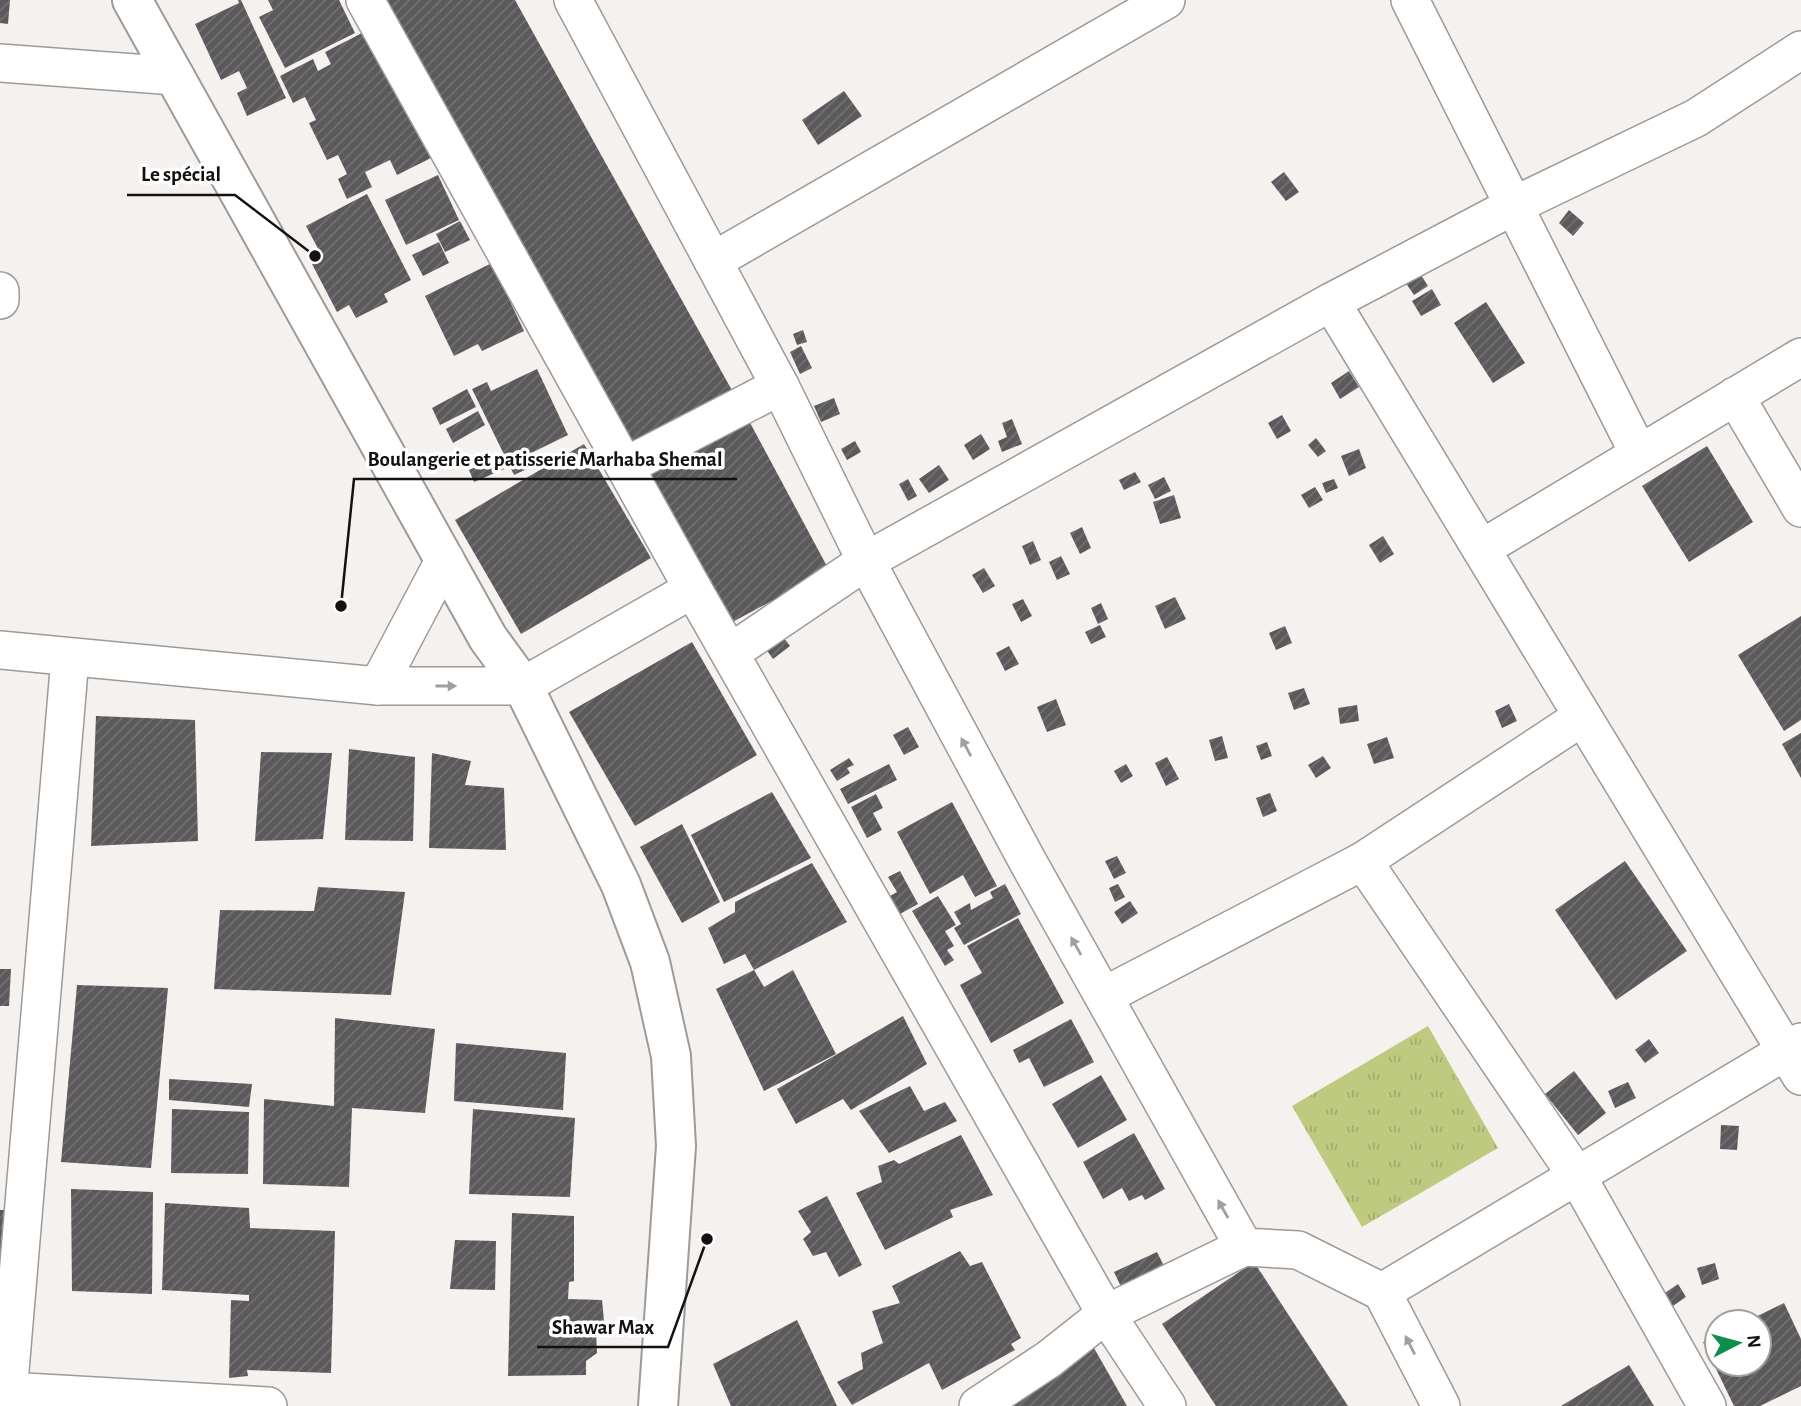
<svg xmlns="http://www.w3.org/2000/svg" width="1801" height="1406" viewBox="0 0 1801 1406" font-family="'Alegreya Sans',sans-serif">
<defs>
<pattern id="park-tufts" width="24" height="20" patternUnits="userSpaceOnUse" patternTransform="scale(1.75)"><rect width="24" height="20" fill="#bfca81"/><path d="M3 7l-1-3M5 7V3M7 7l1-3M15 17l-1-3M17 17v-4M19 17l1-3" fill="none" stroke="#a3ac6e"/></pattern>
<pattern id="building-hatch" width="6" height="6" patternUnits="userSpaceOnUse" patternTransform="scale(1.75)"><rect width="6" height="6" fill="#5b595b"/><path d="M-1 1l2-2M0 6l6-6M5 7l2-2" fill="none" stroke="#727172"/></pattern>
</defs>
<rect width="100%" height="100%" fill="#f5f1ee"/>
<!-- park -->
<polygon fill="url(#park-tufts)" points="1428,1026 1498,1148 1362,1227 1292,1106"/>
<!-- building -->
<g fill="url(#building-hatch)">
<polygon points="0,0 10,0 8,24 0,23"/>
<polygon points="238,0 241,0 286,98 247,116 237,93 247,88 239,71 221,80 195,24 239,3"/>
<polygon points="268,0 339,0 355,33 285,68 259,17 273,10"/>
<polygon points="381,0 515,0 734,394 632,451"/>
<polygon points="366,31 431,158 397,175 390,160 365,172 372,187 347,199 338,179 347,174 338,155 327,160 309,123 316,120 305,97 293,103 280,76 313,59 318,71 331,64 325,52"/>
<polygon points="844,91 862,116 818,145 802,120"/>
<polygon points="1284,172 1299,192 1286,201 1271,182"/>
<polygon points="438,175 459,220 406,245 385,200"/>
<polygon points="367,194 411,280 384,294 388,302 356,318 349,305 337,312 312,264 323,258 306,226"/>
<polygon points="1569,210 1584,223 1573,236 1559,223"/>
<polygon points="460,221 470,240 445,252 436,234"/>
<polygon points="439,242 449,263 423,276 412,255"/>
<polygon points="492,263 524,331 482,351 478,344 454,356 425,296"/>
<polygon points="1416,267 1428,286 1414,295 1401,276"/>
<polygon points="1432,289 1441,305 1421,316 1412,301"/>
<polygon points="1486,302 1525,363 1493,383 1454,323"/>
<polygon points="803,330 807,342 797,345 793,334"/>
<polygon points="801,346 812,368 800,374 790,352"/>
<polygon points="537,369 568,435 529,454 535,465 514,475 472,389 487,382 491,391"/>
<polygon points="1349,371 1359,387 1340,399 1331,383"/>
<polygon points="467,389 476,407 440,425 432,408"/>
<polygon points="834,398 840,414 821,422 814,406"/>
<polygon points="478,411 485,425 453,443 446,429"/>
<polygon points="1282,415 1291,431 1277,439 1268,423"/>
<polygon points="748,419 829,570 727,625 646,474"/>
<polygon points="1012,419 1022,444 1002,452 998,441 1007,437 1002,423"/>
<polygon points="981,434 990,449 973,460 964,445"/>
<polygon points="1316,438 1326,451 1318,457 1308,445"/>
<polygon points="855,441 861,452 847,460 841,449"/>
<polygon points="584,444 651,558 521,634 455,520"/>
<polygon points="1707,446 1753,522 1689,562 1642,486"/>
<polygon points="1359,449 1366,468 1349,476 1341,456"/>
<polygon points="498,457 504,469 474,482 469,470"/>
<polygon points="939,465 949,480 929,493 919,479"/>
<polygon points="1135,472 1141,482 1124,490 1119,480"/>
<polygon points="1164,477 1171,491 1155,499 1148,485"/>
<polygon points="908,479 917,496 908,501 899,484"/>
<polygon points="1334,479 1338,488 1326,493 1322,483"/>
<polygon points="1315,487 1323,500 1309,508 1301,495"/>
<polygon points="1174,495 1181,518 1160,524 1153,502"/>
<polygon points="1082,527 1091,548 1080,554 1070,533"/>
<polygon points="1383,536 1394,554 1380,563 1369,545"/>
<polygon points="1033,541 1041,560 1030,565 1022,546"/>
<polygon points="1061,556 1070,574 1057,580 1049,562"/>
<polygon points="984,568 995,586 983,593 972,575"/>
<polygon points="1175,597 1186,619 1165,629 1155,606"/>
<polygon points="1023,599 1032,616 1021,622 1012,604"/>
<polygon points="1101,603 1108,619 1098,624 1091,608"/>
<polygon points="1801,616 1801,720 1784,731 1738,655"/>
<polygon points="1100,625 1106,637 1091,644 1085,632"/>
<polygon points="1285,626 1292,643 1276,650 1269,633"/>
<polygon points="778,630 790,646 773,659 761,642"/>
<polygon points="692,642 757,755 635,826 569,712"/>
<polygon points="1009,646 1019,664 1005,671 996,653"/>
<polygon points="1304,688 1310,704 1294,710 1288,693"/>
<polygon points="1056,699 1066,725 1047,732 1037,707"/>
<polygon points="1509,704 1517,721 1502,728 1495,711"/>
<polygon points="1357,705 1359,721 1340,724 1338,708"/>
<polygon points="96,716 195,720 198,841 91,846"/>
<polygon points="908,727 919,747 904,755 893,735"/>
<polygon points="1801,733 1801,778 1782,744"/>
<polygon points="1222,736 1228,758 1215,761 1209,740"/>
<polygon points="1387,737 1394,758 1374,764 1367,744"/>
<polygon points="1267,742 1272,756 1261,760 1256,746"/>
<polygon points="349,749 415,757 413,841 345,840"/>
<polygon points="261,752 332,753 323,839 255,841"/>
<polygon points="432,753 471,761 465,785 504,788 506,850 429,848"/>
<polygon points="1323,756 1331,768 1316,778 1308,765"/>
<polygon points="1167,757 1179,779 1166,786 1155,763"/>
<polygon points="849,758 854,765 847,768 850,773 837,781 830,770"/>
<polygon points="889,764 897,780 848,804 840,789"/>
<polygon points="1126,764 1133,776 1121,783 1114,771"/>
<polygon points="772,792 811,858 724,902 691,835"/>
<polygon points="1270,793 1277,811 1263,817 1256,798"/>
<polygon points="876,794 883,808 873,813 882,830 867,838 851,807"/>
<polygon points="952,802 997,886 975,897 963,875 930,894 897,832"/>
<polygon points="682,824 720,902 682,923 640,847"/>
<polygon points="1117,856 1126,873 1114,879 1105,861"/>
<polygon points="1625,861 1687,951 1616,1000 1555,910"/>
<polygon points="812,863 847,922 754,970 745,954 724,964 708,928 735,912 735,902"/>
<polygon points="900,871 918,904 900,914 890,896 897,892 888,877"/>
<polygon points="1005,884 1021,914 964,945 954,928 961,924 954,912 970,903 971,910 993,898 990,892"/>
<polygon points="1118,884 1125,897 1115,902 1109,888"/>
<polygon points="318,887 405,892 391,995 214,989 220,910 314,911"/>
<polygon points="938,896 956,925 945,931 954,946 947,950 954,960 945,966 912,911"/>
<polygon points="1130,901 1138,913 1122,924 1114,912"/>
<polygon points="1018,918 1064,1003 991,1043 960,985 982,973 967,946"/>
<polygon points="0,969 11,969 9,1006 0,1006"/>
<polygon points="754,970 764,987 793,970 836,1054 764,1091 716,989"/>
<polygon points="77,985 168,988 151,1168 61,1162"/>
<polygon points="903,1016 927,1064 851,1110 843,1099 796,1124 777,1089"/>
<polygon points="335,1018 435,1029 425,1113 352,1108 349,1187 263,1184 264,1099 334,1106"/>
<polygon points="1071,1019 1094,1062 1044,1087 1029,1058 1019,1063 1013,1050"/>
<polygon points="1649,1039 1659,1053 1645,1063 1635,1050"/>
<polygon points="456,1043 566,1053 563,1110 454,1101"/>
<polygon points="1574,1071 1606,1113 1578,1135 1545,1094"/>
<polygon points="1101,1075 1127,1120 1078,1148 1052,1104"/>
<polygon points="169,1079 252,1084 249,1107 169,1100"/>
<polygon points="1628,1082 1636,1098 1615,1108 1608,1091"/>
<polygon points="910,1086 924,1111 945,1102 957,1121 889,1153 859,1111"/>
<polygon points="172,1109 249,1112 248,1174 171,1173"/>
<polygon points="473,1109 575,1118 570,1197 469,1194"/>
<polygon points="1721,1125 1739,1126 1737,1150 1720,1149"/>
<polygon points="1134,1133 1165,1189 1145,1200 1142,1195 1129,1201 1122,1188 1103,1199 1083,1162"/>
<polygon points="961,1135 993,1195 950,1210 953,1217 885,1250 856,1193 882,1182 878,1166 894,1160 899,1164"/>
<polygon points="71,1189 153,1192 152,1294 72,1291"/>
<polygon points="827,1196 862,1265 839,1277 826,1252 813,1256 803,1239 811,1232 798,1211"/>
<polygon points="165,1203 249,1208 250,1228 335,1231 331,1373 247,1370 248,1376 229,1378 231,1300 249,1301 249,1295 162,1290"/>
<polygon points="0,1210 4,1210 5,1299 0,1298"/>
<polygon points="512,1213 574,1216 574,1281 569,1282 568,1299 602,1300 605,1331 596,1333 597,1353 586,1361 586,1375 508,1376"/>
<polygon points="455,1240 496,1241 495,1290 450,1289"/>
<polygon points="960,1251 970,1266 982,1262 1021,1338 1011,1344 1015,1350 942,1390 929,1363 852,1405 837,1382 863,1369 861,1353 883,1343 872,1311 900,1303 892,1286"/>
<polygon points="1157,1252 1166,1270 1123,1291 1114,1272"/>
<polygon points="1254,1262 1348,1406 1216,1406 1162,1324"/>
<polygon points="1715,1263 1719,1279 1702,1285 1697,1268"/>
<polygon points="1678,1284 1686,1297 1667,1310 1659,1297"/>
<polygon points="1784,1303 1801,1339 1801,1386 1760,1406 1734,1406 1703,1342 1717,1336 1717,1364 1759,1364 1759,1322 1745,1322"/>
<polygon points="797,1320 837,1406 731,1406 713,1364"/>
<polygon points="1094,1348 1127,1406 992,1406"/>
<polygon points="1629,1365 1654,1406 1561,1406"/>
</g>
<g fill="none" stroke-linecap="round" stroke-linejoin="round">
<defs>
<g id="street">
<polyline points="365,0 693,589 1106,1314 1167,1406"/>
<polyline points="573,0 780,386 866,561 1028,862 1244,1247 1298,1250 1382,1292 1441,1406"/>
<polyline points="1410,0 1639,454"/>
<polyline points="0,63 175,76"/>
<polyline points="713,261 1166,0"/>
<polyline points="0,291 0,300"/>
<polyline points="1331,302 1801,1076"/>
<polyline points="1735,396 1801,508"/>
<polyline points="626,466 780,386"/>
<polyline points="1481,549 1801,357"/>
<polyline points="0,650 378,686 523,686 693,589"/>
<polyline points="730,653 866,561 1331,302 1515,205 1696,118 1801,50"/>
<polyline points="378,686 445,559"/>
<polyline points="1363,861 1582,717"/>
<polyline points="1104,996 1363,861 1577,1176 1707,1406"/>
<polyline points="1382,1292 1801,1042"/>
<polyline points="8,1391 268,1406"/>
<polyline points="7,1406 70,658"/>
<polyline points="978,1406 1049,1359 1106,1314 1244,1247"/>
</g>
<polyline id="secondary" points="132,0 488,638 523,686 621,885 650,962 671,1056 676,1146 658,1406"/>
</defs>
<!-- street casing -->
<use href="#street" stroke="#9d9a97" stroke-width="40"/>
<!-- secondary casing -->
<use href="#secondary" stroke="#9d9a97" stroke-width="42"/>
<!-- street -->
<use href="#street" stroke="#fff" stroke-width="37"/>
<!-- secondary -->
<use href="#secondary" stroke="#fff" stroke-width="38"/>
</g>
<!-- one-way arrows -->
<defs><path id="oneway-solid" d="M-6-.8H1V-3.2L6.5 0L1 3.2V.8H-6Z" transform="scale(1.75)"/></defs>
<g fill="#a1a0a0">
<use href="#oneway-solid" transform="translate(446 686)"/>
<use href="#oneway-solid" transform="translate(966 747) rotate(-118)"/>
<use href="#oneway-solid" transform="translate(1076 946) rotate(-119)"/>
<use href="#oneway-solid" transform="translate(1223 1209) rotate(-119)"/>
<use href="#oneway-solid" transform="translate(1410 1345) rotate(-117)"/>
</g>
<!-- callouts -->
<path fill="none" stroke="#131111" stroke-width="2.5" d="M315 256L235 195H127M341 606L354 479H737M707 1239L668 1347H537"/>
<g fill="#131111" stroke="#fff" stroke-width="2.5">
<circle cx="315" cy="256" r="7"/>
<circle cx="341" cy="606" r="7"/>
<circle cx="707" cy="1239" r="7"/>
</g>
<g font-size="21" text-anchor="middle" font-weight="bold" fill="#131111" stroke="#fff" stroke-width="7" stroke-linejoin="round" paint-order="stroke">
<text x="181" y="181">Le spécial</text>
<text x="545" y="466">Boulangerie et patisserie Marhaba Shemal</text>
<text x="603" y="1334">Shawar Max</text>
</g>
<!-- north arrow -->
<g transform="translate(1738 1343) rotate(84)"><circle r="33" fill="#ffffff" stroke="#a1a0a0" stroke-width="2"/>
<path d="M0-5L12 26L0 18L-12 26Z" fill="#0d8f4c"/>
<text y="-10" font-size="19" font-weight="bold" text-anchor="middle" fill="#131111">N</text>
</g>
</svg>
